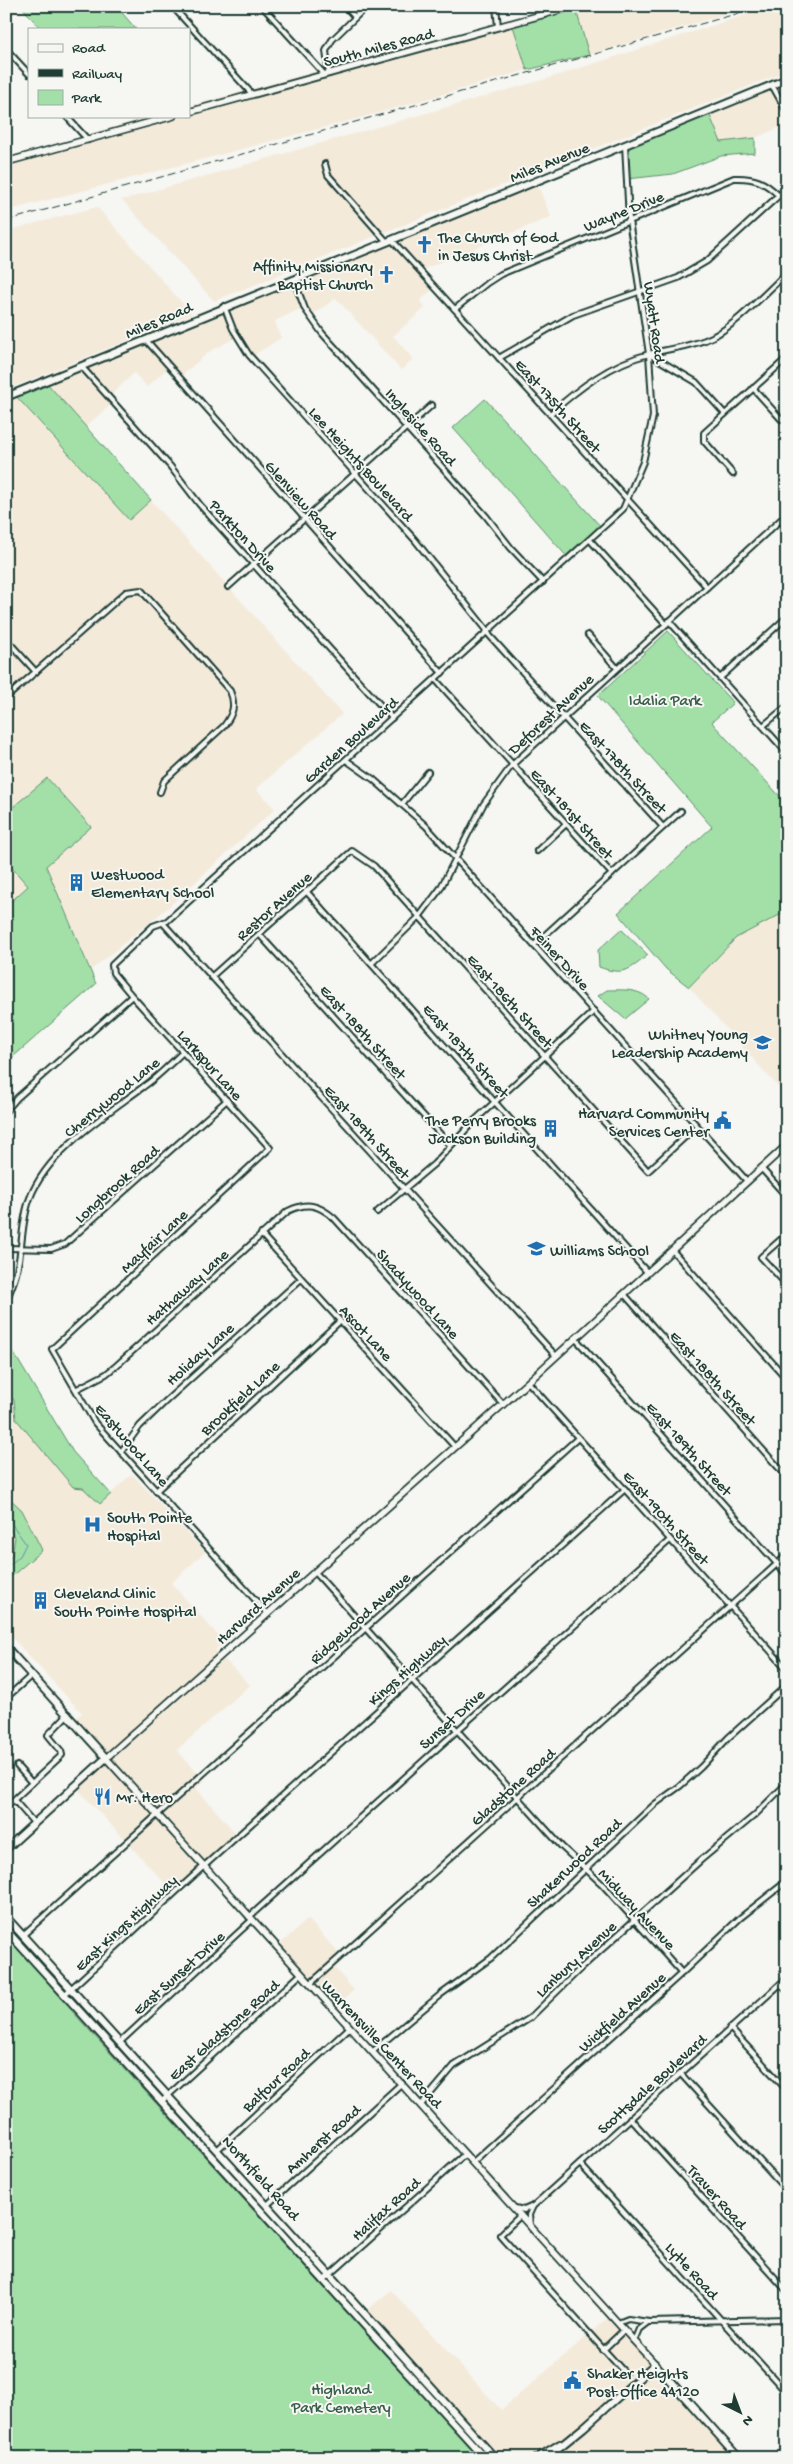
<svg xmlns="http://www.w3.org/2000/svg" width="793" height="2464" viewBox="0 0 793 2464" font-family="'Gochi Hand',sans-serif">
<rect width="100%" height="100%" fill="#f6f6f2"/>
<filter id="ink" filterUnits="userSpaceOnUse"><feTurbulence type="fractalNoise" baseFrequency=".02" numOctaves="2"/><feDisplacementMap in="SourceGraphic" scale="10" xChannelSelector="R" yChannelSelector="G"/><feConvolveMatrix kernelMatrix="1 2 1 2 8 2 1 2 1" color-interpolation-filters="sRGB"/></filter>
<g filter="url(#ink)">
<!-- built -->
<g fill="#f4eada">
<polygon points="574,6 752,6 589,55"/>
<polygon points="773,6 787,6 787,71 214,301 122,200 546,79"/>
<polygon points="511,19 527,70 371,115 6,211 6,158 154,116 189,116 189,106"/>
<polygon points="787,79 787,124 755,138 721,142 708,111"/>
<polygon points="537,183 551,217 424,269 398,241"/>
<polygon points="97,207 192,314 6,390 6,231"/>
<polygon points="392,240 435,287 420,301 425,308 393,336 413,359 401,370 336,298 308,318 300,309 275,321 281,338 254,355 235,338 209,352 182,375 172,364 147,387 134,373 109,397 113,403 85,427 45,381"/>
<polygon points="14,394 129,520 151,500 342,714 256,789 275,809 166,909 91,970 46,865 47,778 6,813 6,397"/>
<polygon points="6,861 29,887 6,906"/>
<polygon points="787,911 787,1097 689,987 736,938"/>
<polygon points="6,1366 106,1498 132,1474 205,1552 171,1583 224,1642 215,1650 250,1685 177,1750 204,1781 196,1788 238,1836 174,1893 75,1786 105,1758 73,1721 82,1713 6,1631"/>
<polygon points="308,1919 341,1956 332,1965 354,1990 333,2010 277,1947"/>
<polygon points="391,2290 501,2410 611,2315 739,2458 495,2458 365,2312"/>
</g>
<!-- green -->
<g fill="#a2e0a8" stroke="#608e6e">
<polygon points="21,6 116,6 136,29 41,29"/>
<polygon points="575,6 589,55 527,70 512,23"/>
<polygon points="708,111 721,142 755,138 755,153 721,156 673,174 627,179 625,145"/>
<polygon points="45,381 151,500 129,520 14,394"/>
<polygon points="485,399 602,528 569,559 453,428"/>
<polygon points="668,631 733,703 712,722 714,725 787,804 787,911 736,938 689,987 666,969 618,913 712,827 598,696"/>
<polygon points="47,778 91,827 46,866 96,984 6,1063 6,906 28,886 6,861 6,813"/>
<path d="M621,929L648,955C630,970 623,976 599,967L598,950Z"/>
<path d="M607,990C621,990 638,988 649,999L625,1019L598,996Z"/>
<polygon points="6,1344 15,1355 73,1452 111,1494 100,1504 83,1488 73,1487 16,1419 14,1400 6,1391"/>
<polygon points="6,1495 22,1510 42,1550 6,1581 6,1560 12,1556 15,1537 6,1525"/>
<polygon points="16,1941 72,1999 73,1996 75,1996 162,2094 160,2095 76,2005 71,2010 401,2372 483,2458 6,2458 6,1948"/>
<polygon points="169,2103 172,2103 261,2203 259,2205 169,2106"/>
</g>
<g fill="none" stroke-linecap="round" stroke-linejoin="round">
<!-- stream -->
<polyline stroke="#6090a2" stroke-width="1" points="6,1516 26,1544 20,1556 6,1568"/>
<defs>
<g id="street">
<polyline points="172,6 252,94"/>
<polyline points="262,6 325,75"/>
<polyline points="345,6 355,17"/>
<polyline points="496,6 498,27"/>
<polyline points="6,49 29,74"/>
<polyline points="329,74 326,51 332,40 367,6"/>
<polyline points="772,85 787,112"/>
<polyline points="66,116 88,140"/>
<polyline points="325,164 328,175 387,242"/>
<polyline points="392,240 707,587"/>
<polyline points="294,280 305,309 322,333 486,516 511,548 543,582"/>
<polyline points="224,306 233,329 249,355 415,540 486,629 490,636 663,827"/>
<path d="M455,309L487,283L501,274L734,178C754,177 765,182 778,195"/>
<polyline points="146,340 442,673"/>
<polyline points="649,354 696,382 725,414"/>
<polyline points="499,358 573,315 678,278 707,261 787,188"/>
<polyline points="81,366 170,466 200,505 392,718"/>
<polyline points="753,388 781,419"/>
<path d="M550,414C579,388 610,364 649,354C670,348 692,347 712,337C736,325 766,292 787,273"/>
<polyline points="733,474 704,441 704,433 787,358"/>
<polyline points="590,540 666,624"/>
<polyline points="228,587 432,405"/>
<polyline points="669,621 787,753"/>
<polyline points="588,635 616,667"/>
<polyline points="6,639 36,672"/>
<polyline points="720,678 787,617"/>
<polyline points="435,679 612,874"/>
<path d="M6,698L126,592L141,590L230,691C236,705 233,714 224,726L164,781L160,792"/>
<polyline points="763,726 787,706"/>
<polyline points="346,760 373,779 426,826 747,1181"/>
<polyline points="402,804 428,772"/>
<polyline points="537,851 565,825"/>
<polyline points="306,891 647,1272"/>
<polyline points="163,923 556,1356"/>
<polyline points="259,934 450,1145"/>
<polyline points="534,945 681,811"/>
<polyline points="372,963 419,917 440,889 483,805 512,765 787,514"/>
<polyline points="211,977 352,851 374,866 648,1171 697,1126"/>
<polyline points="6,1111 17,1098 132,996"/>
<polyline points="761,1168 787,1197"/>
<polyline points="377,1212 434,1164 473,1122 594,1011"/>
<polyline points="261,1234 455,1447"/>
<polyline points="787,1234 761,1257 787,1285"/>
<polyline points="6,1248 51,1249 65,1244 227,1100"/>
<polyline points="672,1250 787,1379"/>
<polyline points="624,1294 787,1477"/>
<path d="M7,1299C11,1289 15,1280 17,1270C23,1246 21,1221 30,1198C48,1151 104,1116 143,1087C158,1077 170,1064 183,1052"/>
<polyline points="575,1338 787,1575"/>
<polyline points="528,1382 787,1669"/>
<path d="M77,1389L106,1374L117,1365L288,1211C307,1202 318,1204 334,1218L503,1404"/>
<polyline points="121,1452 140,1426 167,1400 301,1279"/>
<polyline points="156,1491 340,1321"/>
<polyline points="315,1572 562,1847 602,1884 682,1973"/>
<polyline points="268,1614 95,1423 52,1349 270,1148 132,996 113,973 112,965 153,926 167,921 623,509 643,462 653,416 649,354 629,220 625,145"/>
<polyline points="6,1698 32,1675"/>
<polyline points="17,1766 32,1783"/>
<polyline points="14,1800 34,1823"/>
<polyline points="6,1807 62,1755 61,1751 48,1735 68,1714"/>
<polyline points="249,1917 670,1540"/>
<polyline points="23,1935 578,1438"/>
<polyline points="310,1984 787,1555"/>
<polyline points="780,1984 787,1991"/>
<polyline points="64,1995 203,1867 625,1489"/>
<polyline points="730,2028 787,2090"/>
<polyline points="120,2042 252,1920"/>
<polyline points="372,2052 440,1995 491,1958 655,1804 680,1786 701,1767 728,1738 787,1685"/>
<polyline points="680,2073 787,2191"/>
<polyline points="161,2102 301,1974"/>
<polyline points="421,2105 454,2066 530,2018 580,1969 701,1860 755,1815 787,1783"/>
<polyline points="630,2118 787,2291"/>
<polyline points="218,2149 349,2028"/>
<polyline points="473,2162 682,1973 740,1918 787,1881"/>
<polyline points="580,2164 787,2393"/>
<polyline points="266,2206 402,2083"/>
<polyline points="515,2208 524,2210 533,2206 787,1978"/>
<polyline points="521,2215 500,2235 625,2373"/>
<polyline points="530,2225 529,2215 533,2206"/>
<polyline points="323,2281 465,2154"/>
<polyline points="618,2323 628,2319 649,2322 787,2319"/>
<polyline points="634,2341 639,2329 648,2322"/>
<polyline points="603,2350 624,2330"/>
</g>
<g id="secondary">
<polyline points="189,112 574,6"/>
<polyline points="6,162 173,116"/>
<polyline points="655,2364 106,1758 528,1382 787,1145"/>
</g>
<g id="primary">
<polyline points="6,397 787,79"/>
<polyline points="6,1647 106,1758 6,1849"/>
<polyline points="6,1917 495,2458"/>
<polyline points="6,1930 485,2458"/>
<polyline points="537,2458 560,2444"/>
<polyline points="546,2458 583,2428 655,2364 739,2458"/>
</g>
</defs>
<!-- street casing -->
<use href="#street" stroke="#1f3d34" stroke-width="8"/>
<!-- secondary casing -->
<use href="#secondary" stroke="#1f3d34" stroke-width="9"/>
<!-- primary casing -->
<use href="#primary" stroke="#1f3d34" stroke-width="10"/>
<!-- street -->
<use href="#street" stroke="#f6f6f2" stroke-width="4"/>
<!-- secondary -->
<use href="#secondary" stroke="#f6f6f2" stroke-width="5.5"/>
<!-- primary -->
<use href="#primary" stroke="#f6f6f2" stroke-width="6"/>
<!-- rail -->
<polyline stroke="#1f3d34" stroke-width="1" stroke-dasharray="8 4" stroke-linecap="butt" points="6,221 764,6"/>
</g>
</g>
<!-- icons -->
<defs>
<symbol id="church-bare" viewBox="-9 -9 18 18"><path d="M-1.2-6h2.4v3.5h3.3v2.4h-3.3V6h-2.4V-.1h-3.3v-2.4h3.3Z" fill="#1f6fb2" stroke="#f6f6f2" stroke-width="2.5" paint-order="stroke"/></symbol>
<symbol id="building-bare" viewBox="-9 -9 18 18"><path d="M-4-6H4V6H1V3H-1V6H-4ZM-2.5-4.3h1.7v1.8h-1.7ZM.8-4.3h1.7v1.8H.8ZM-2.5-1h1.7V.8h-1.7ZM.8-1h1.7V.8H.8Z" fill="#1f6fb2" stroke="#f6f6f2" stroke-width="2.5" paint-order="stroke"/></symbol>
<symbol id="school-bare" viewBox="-9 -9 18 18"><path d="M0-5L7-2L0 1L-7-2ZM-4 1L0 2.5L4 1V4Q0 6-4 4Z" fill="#1f6fb2" stroke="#f6f6f2" stroke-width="2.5" paint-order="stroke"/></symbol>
<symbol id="civic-bare" viewBox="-9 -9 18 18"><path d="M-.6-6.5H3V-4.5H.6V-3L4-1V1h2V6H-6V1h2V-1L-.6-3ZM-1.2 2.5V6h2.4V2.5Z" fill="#1f6fb2" stroke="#f6f6f2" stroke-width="2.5" paint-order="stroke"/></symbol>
<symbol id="hospital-bare" viewBox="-9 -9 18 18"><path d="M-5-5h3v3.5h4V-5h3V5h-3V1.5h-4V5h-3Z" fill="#1f6fb2" stroke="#f6f6f2" stroke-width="2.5" paint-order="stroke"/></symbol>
<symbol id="restaurant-bare" viewBox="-9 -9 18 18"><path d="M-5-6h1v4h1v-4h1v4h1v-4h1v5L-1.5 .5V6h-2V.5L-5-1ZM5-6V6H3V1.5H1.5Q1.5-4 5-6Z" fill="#1f6fb2" stroke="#f6f6f2" stroke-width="2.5" paint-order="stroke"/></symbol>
</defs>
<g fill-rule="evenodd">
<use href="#church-bare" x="412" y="232" width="25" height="25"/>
<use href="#church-bare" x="374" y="262" width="25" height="25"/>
<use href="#building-bare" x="64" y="870" width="25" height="25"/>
<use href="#school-bare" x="750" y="1030" width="25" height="25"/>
<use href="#civic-bare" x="710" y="1108" width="25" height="25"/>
<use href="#building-bare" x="538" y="1116" width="25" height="25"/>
<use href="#school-bare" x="524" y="1236" width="25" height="25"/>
<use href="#hospital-bare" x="80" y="1512" width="25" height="25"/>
<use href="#building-bare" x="28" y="1588" width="25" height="25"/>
<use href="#restaurant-bare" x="90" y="1784" width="25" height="25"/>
<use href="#civic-bare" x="560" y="2368" width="25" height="25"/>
</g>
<g text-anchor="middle" stroke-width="4" stroke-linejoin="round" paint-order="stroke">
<!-- street labels -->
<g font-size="16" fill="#1f3d34" stroke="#f6f6f2">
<text transform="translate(378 46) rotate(-15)" y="6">South Miles Road</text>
<text transform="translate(549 161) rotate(-22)" y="6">Miles Avenue</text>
<text transform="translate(623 210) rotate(-22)" y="6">Wayne Drive</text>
<text transform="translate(158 319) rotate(-23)" y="6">Miles Road</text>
<text transform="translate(656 322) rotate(82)" y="6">Wyatt Road</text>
<text transform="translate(559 405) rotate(48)" y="6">East 175th Street</text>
<text transform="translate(422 426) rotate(48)" y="6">Ingleside Road</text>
<text transform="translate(362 463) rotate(48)" y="6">Lee Heights Boulevard</text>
<text transform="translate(302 499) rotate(48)" y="6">Glenview Road</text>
<text transform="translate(244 535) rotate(48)" y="6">Parkton Drive</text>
<text transform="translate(550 713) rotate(-43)" y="6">Deforest Avenue</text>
<text transform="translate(350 739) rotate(-42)" y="6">Garden Boulevard</text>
<text transform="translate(624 766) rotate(47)" y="6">East 178th Street</text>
<text transform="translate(573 813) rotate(48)" y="6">East 181st Street</text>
<text transform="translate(273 905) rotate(-42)" y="6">Restor Avenue</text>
<text transform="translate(561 957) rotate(48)" y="6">Feiner Drive</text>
<text transform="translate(511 1000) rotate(48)" y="6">East 186th Street</text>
<text transform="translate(364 1031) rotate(48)" y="6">East 188th Street</text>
<text transform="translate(467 1050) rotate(48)" y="6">East 187th Street</text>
<text transform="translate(211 1064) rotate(48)" y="6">Larkspur Lane</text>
<text transform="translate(111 1096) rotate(-39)" y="6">Cherrywood Lane</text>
<text transform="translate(368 1131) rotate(48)" y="6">East 189th Street</text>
<text transform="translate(116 1183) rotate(-42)" y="6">Longbrook Road</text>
<text transform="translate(153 1240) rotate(-43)" y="6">Mayfair Lane</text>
<text transform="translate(186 1286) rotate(-42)" y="6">Hathaway Lane</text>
<text transform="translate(419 1293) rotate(48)" y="6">Shadywood Lane</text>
<text transform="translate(367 1332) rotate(47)" y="6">Ascot Lane</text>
<text transform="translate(199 1353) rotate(-42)" y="6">Holiday Lane</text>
<text transform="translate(714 1377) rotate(48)" y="6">East 188th Street</text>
<text transform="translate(239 1397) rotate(-43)" y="6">Brookfield Lane</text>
<text transform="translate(133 1444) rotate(49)" y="6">Eastwood Lane</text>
<text transform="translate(690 1448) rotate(48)" y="6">East 189th Street</text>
<text transform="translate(667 1517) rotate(48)" y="6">East 190th Street</text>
<text transform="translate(257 1605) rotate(-42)" y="6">Harvard Avenue</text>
<text transform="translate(359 1617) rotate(-42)" y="6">Ridgewood Avenue</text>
<text transform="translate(406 1669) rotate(-42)" y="6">Kings Highway</text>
<text transform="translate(451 1718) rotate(-42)" y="6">Sunset Drive</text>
<text transform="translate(512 1786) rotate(-42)" y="6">Gladstone Road</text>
<text transform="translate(573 1862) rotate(-43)" y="6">Shakerwood Road</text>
<text transform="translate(638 1908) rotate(47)" y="6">Midway Avenue</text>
<text transform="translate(125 1922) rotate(-43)" y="6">East Kings Highway</text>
<text transform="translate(575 1958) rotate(-43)" y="6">Lanbury Avenue</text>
<text transform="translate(178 1972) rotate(-42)" y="6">East Sunset Drive</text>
<text transform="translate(621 2011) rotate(-42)" y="6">Wickfield Avenue</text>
<text transform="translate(223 2029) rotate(-42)" y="6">East Gladstone Road</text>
<text transform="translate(383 2043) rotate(47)" y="6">Warrensville Center Road</text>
<text transform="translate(275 2079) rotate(-43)" y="6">Balfour Road</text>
<text transform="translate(651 2083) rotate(-42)" y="6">Scottsdale Boulevard</text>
<text transform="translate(322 2138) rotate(-42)" y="6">Amherst Road</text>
<text transform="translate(262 2177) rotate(48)" y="6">Northfield Road</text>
<text transform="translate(718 2196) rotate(48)" y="6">Traver Road</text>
<text transform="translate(385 2208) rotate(-42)" y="6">Halifax Road</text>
<text transform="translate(693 2270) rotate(48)" y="6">Lytle Road</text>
</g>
<!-- poi labels -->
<g font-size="16" fill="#1f3d34" stroke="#f6f6f2" text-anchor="start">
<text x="438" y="242">The Church of God<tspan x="438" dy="18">in Jesus Christ</tspan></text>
<text x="373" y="271" text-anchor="end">Affinity Missionary<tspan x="373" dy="18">Baptist Church</tspan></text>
<text x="91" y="879">Westwood<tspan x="91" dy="18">Elementary School</tspan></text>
<text x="748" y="1039" text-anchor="end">Whitney Young<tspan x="748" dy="18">Leadership Academy</tspan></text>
<text x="709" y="1118" text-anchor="end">Harvard Community<tspan x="709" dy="18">Services Center</tspan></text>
<text x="536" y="1125" text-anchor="end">The Perry Brooks<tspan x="536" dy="18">Jackson Building</tspan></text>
<text x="550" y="1255">Williams School</text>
<text x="107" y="1522">South Pointe<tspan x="107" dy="18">Hospital</tspan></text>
<text x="54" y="1598">Cleveland Clinic<tspan x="54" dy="18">South Pointe Hospital</tspan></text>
<text x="116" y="1802">Mr. Hero</text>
<text x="587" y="2378">Shaker Heights<tspan x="587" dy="18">Post Office 44120</tspan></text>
</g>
<!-- park labels -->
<g font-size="16" fill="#395e4b" stroke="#f6f6f2">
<text x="665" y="705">Idalia Park</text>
<text x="341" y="2394">Highland<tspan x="341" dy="18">Park Cemetery</tspan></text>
</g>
</g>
<!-- margin -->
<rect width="793" height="2464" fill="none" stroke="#f6f6f2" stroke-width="25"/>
<rect x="12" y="12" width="768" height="2439" fill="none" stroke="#1f3d34" stroke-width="2" filter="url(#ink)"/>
<!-- legend -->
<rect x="28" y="28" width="162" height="90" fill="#f6f6f2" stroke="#a0aca6"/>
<rect x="38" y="44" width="25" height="8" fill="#f6f6f2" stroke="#a0aca6"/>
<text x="72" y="52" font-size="15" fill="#1f3d34">Road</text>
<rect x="38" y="69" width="25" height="8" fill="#1f3d34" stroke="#a0aca6"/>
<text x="72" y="78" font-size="15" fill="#1f3d34">Railway</text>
<rect x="38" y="90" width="25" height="15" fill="#a2e0a8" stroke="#a0aca6"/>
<text x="72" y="102" font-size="15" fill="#1f3d34">Park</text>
<!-- north arrow -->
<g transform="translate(740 2412) rotate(138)" stroke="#f6f6f2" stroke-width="4" paint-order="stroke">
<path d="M0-4L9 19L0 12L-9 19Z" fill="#1f3d34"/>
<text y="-8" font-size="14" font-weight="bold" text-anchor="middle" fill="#1f3d34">N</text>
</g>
</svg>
